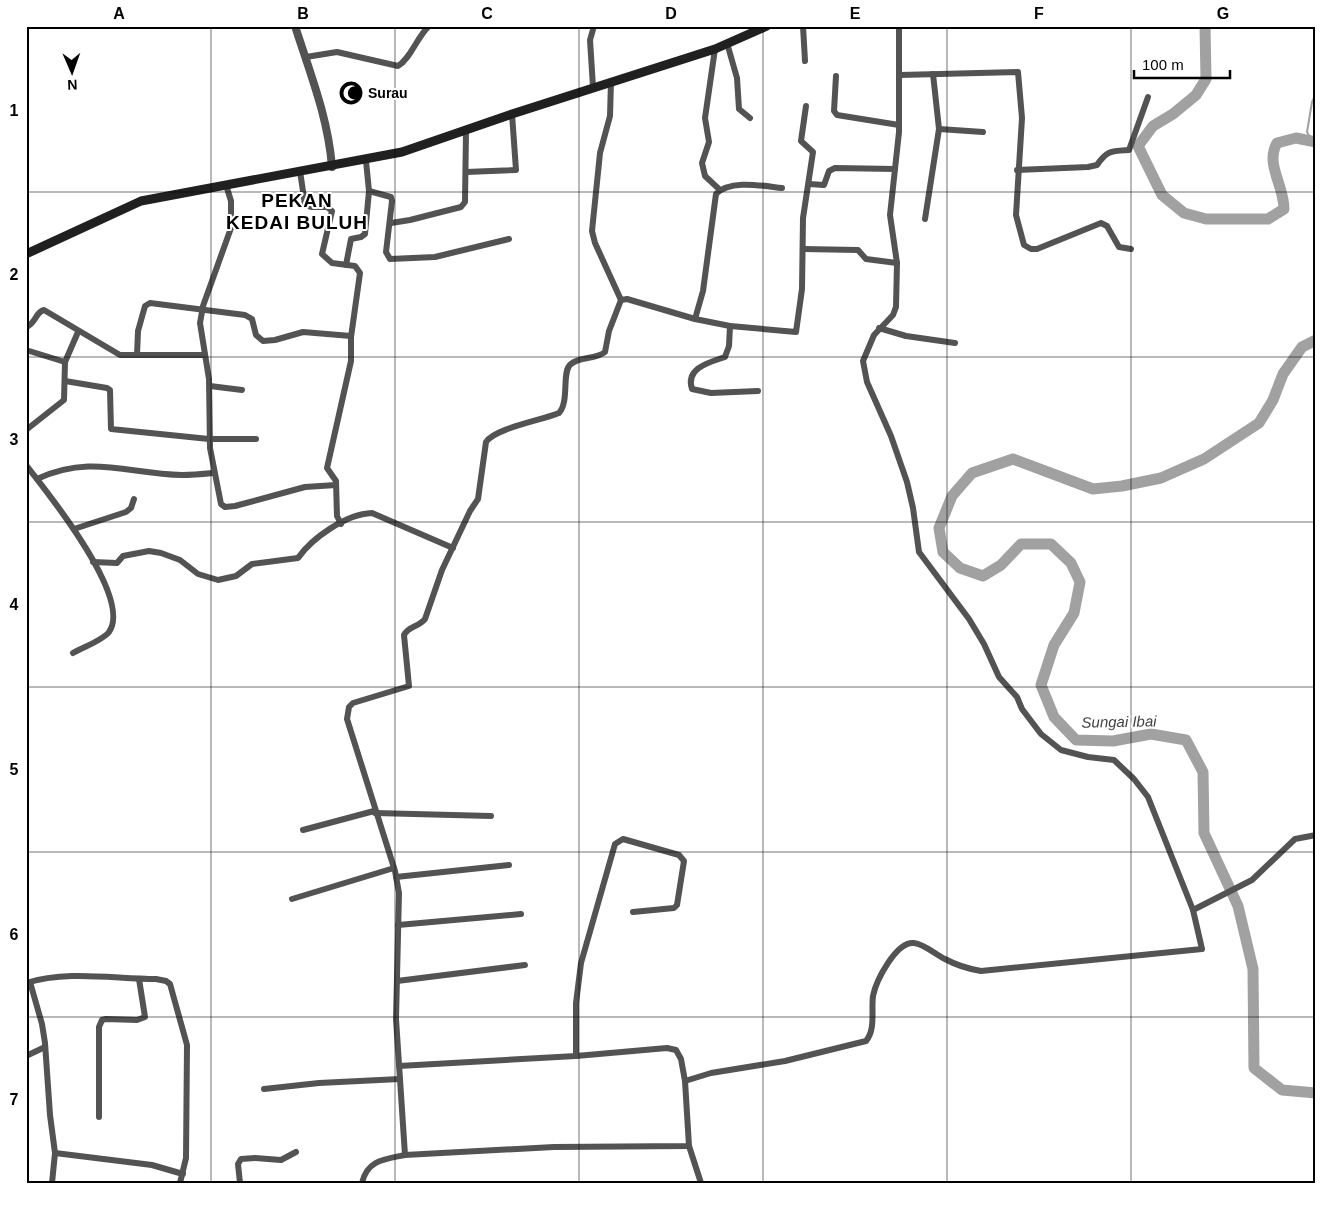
<svg xmlns="http://www.w3.org/2000/svg" width="1342" height="1209" viewBox="0 0 1342 1209" font-family="Helvetica,sans-serif">
<rect width="100%" height="100%" fill="#fff"/>
<g fill="none" stroke-linecap="round" stroke-linejoin="round">
<!-- stream -->
<polyline stroke="#a1a1a1" stroke-width="2" points="1312,140 1307,132 1312,102 1316,94"/>
<!-- river -->
<g stroke="#a1a1a1" stroke-width="11">
<path d="M1205,26L1206,79L1196,95L1173,114L1153,126L1138,146L1162,195L1184,213L1206,219H1268L1284,209C1284,185 1265,164 1277,143L1296,138L1316,142"/>
<polyline points="1316,340 1302,347 1283,374 1273,400 1259,423 1204,459 1161,478 1122,486 1093,489 1013,459 972,473 952,496 939,528 943,552 960,568 983,576 1001,565 1021,544 1051,544 1071,563 1080,582 1074,613 1054,645 1041,685 1054,717 1076,740 1113,741 1151,734 1186,740 1203,772 1204,833 1238,906 1253,969 1254,1068 1282,1090 1316,1093"/>
</g>
<!-- minor -->
<g stroke="#535353" stroke-width="6">
<polyline points="803,26 805,61"/>
<polyline points="727,43 737,78 739,109 750,118"/>
<polyline points="715,49 705,118 709,142 702,163 705,176 720,190"/>
<path d="M306,57L337,52L398,66C411,58 417,37 429,26"/>
<polyline points="900,75 1018,72 1022,118 1016,215 1024,245 1031,249 1037,249 1101,223 1107,226 1119,247 1131,249"/>
<polyline points="836,76 834,111 837,115 899,125"/>
<polyline points="611,81 610,116 600,153 592,231 595,243 621,300"/>
<polyline points="593,87 590,40 594,26"/>
<polyline points="939,129 983,132"/>
<path d="M1017,170L1088,167L1097,165C1107,150 1112,151 1129,150L1148,97"/>
<polyline points="300,171 305,205 311,207 327,207 332,211 322,254 332,263 355,266 360,273 351,337 351,361 327,468 336,481 337,516 341,524"/>
<polyline points="466,172 516,170 512,114"/>
<polyline points="809,184 824,185 829,171 835,168 895,169"/>
<polyline points="226,185 231,201 231,228 203,306 200,323 209,379 210,448 221,504 225,507 235,506 305,487 336,485"/>
<polyline points="369,191 391,197 392,201 386,252 390,259 435,257 509,239"/>
<polyline points="925,219 939,129 933,74"/>
<polyline points="391,223 410,220 461,207 465,202 466,131"/>
<polyline points="803,249 858,250 866,259 897,263"/>
<polyline points="346,265 351,239 361,237 365,234 369,191 366,161"/>
<path d="M695,319L703,291L716,194C730,179 763,186 782,188"/>
<path d="M730,326L729,346L725,357C710,362 685,368 692,389L711,393L758,391"/>
<path d="M26,327C36,324 35,312 44,310L120,355H205"/>
<polyline points="879,328 906,336 955,343"/>
<polyline points="26,350 65,362"/>
<polyline points="137,355 138,331 145,306 150,303 245,315 252,319 256,335 263,341 275,340 303,332 351,336"/>
<polyline points="65,381 107,388 110,390 111,429 209,439 256,439"/>
<polyline points="210,386 242,390"/>
<polyline points="26,430 64,400 65,362 78,332"/>
<path d="M26,465C48,493 133,598 109,632C102,641 83,647 73,653"/>
<path d="M37,479C91,454 128,474 182,475C193,475 203,474 213,473"/>
<polyline points="74,529 126,512 131,508 134,499"/>
<path d="M93,562L117,563L123,556L149,551L161,553L180,560L198,574L218,580L236,576L252,564L298,558C312,538 346,514 372,513L453,548"/>
<polyline points="375,813 491,816"/>
<polyline points="303,830 374,811"/>
<polyline points="396,877 509,865"/>
<polyline points="292,899 394,868"/>
<polyline points="1193,910 1252,880 1295,839 1316,835"/>
<polyline points="398,925 521,914"/>
<polyline points="397,981 525,965"/>
<polyline points="30,982 42,1024 45,1043 50,1115 55,1153 52,1183"/>
<path d="M26,983C68,970 114,979 156,979L166,981L170,984L187,1045L186,1158L180,1183"/>
<polyline points="26,1056 45,1047"/>
<polyline points="576,1056 576,1003 581,963 615,844 623,839 679,855 684,861 677,905 674,908 633,912"/>
<polyline points="399,1066 576,1056 667,1048 676,1050 681,1059 685,1081"/>
<polyline points="264,1089 319,1083 400,1079"/>
<polyline points="99,1117 99,1027 102,1020 106,1019 137,1020 145,1017 139,979"/>
<polyline points="689,1146 701,1183"/>
<polyline points="55,1153 152,1165 183,1174"/>
<path d="M405,1155L554,1147L689,1146L685,1081L711,1073L785,1061L866,1041C876,1029 871,1010 873,996C876,981 896,941 914,943C924,944 935,954 945,959C956,965 969,969 981,971L1202,949L1193,910L1148,797L1134,779L1114,760L1088,757L1061,750L1041,734L1022,709L1017,697L999,677L984,644L969,619L919,552L913,508L907,482L891,436L867,382L863,361L874,335L893,315L896,307L897,263L890,215L899,132V26"/>
<polyline points="240,1183 238,1164 241,1159 255,1158 281,1160 296,1152"/>
<path d="M362,1183C367,1160 385,1159 405,1155L396,1019L399,893L395,871L347,719L349,707L353,703L409,686L404,635C408,626 419,627 425,619L442,570L470,511L478,499L486,442C495,428 543,420 559,413C570,401 561,371 571,364C580,356 595,360 605,352L609,331L621,300L627,299L695,319L730,326L796,332L802,289L803,218L813,152L801,141L806,106"/>
</g>
<!-- tertiary -->
<path stroke="#535353" stroke-width="8" d="M295,26C310,73 328,117 332,167"/>
<!-- secondary -->
<polyline stroke="#202020" stroke-width="9" points="26,254 141,201 402,152 512,114 715,49 767,26"/>
</g>
<!-- grid -->
<path fill="none" stroke="#000" stroke-width="1" stroke-opacity="0.55" d="M211,26V1183M395,26V1183M579,26V1183M763,26V1183M947,26V1183M1131,26V1183M26,192H1316M26,357H1316M26,522H1316M26,687H1316M26,852H1316M26,1017H1316"/>
<!-- icons -->
<defs>
<symbol id="mosque-disc" viewBox="-11 -11 22 22"><circle r="9.5" fill="#000" stroke="#fff"/><path d="M3.5-4.9A6 6 0 1 0 3.5 4.9A5 5 0 1 1 3.5-4.9Z" fill="#fff"/></symbol>
</defs>
<g fill-rule="evenodd">
<use href="#mosque-disc" x="337" y="79" width="28" height="28"/>
</g>
<g text-anchor="middle" stroke-width="4" stroke-linejoin="round" paint-order="stroke">
<!-- poi labels -->
<g font-size="14" font-weight="bold" fill="#000" stroke="#fff" text-anchor="start">
<text x="368" y="98">Surau</text>
</g>
<!-- water labels -->
<g font-size="15" font-style="italic" fill="#424242" stroke="#fff">
<text transform="translate(1119 722) rotate(-1)" y="5">Sungai Ibai</text>
</g>
<!-- district labels -->
<g font-size="19" font-weight="bold" letter-spacing="1" fill="#000" stroke="#fff">
<text x="297" y="207">PEKAN<tspan x="297" dy="22">KEDAI BULUH</tspan></text>
</g>
</g>
<!-- border -->
<rect width="1342" height="1209" fill="none" stroke="#ffffff" stroke-width="55"/>
<!-- north arrow -->
<g transform="translate(72 72) rotate(178)" stroke="#ffffff" stroke-width="4" paint-order="stroke">
<path d="M0-4L9 19L0 12L-9 19Z" fill="#000000"/>
<text y="-8" font-size="14" font-weight="bold" text-anchor="middle" fill="#000000">N</text>
</g>
<!-- scale -->
<path d="M1134 70v8h96v-8" fill="none" stroke="#000000" stroke-width="2.5"/>
<text x="1142" y="70" font-size="15" fill="#000000" stroke="#ffffff" stroke-width="4" paint-order="stroke">100 m</text>
<rect x="28" y="28" width="1286" height="1154" fill="none" stroke="#000" stroke-width="2"/>
<g font-size="16" text-anchor="middle" font-weight="bold" fill="#000">
<text x="119" y="19">A</text>
<text x="303" y="19">B</text>
<text x="487" y="19">C</text>
<text x="671" y="19">D</text>
<text x="855" y="19">E</text>
<text x="1039" y="19">F</text>
<text x="1223" y="19">G</text>
<text x="14" y="116">1</text>
<text x="14" y="280">2</text>
<text x="14" y="445">3</text>
<text x="14" y="610">4</text>
<text x="14" y="775">5</text>
<text x="14" y="940">6</text>
<text x="14" y="1105">7</text>
</g>
</svg>
